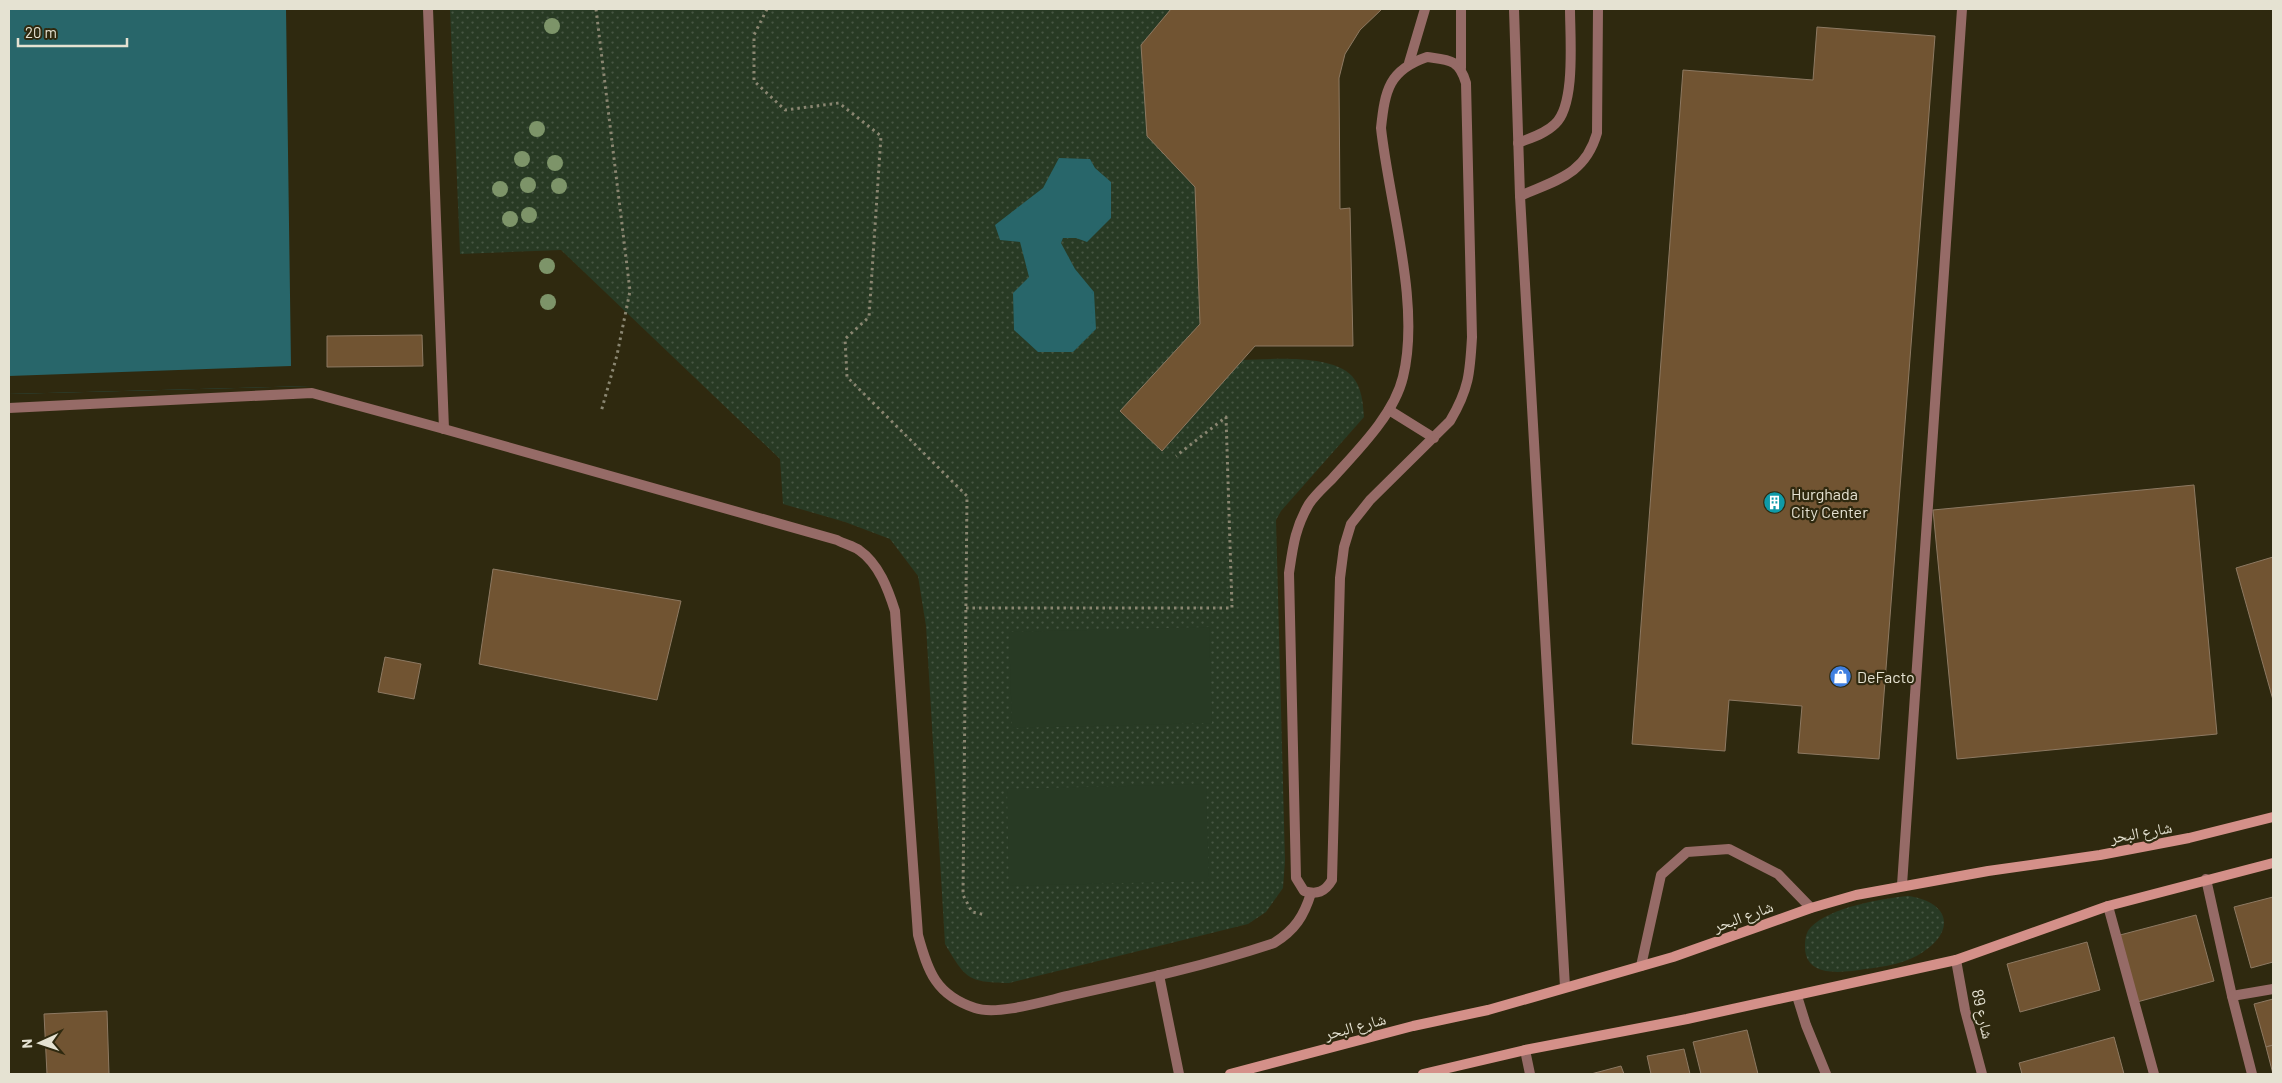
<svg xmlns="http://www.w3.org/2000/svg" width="2282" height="1083" viewBox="0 0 2282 1083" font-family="Barlow,'Noto Naskh Arabic',sans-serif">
<defs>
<pattern id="grass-dots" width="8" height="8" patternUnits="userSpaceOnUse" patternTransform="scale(1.25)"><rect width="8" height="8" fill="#283a24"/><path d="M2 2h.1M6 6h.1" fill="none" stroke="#475643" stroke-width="1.8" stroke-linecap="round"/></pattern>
</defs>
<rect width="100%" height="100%" fill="#2f290f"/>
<!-- grass -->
<g fill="url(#grass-dots)">
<path d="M450,9H1171L1141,45L1195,187L1200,324L1120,412L1163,450L1242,360C1271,359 1331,354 1352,376C1362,387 1363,404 1364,417L1281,511L1276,520L1285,861L1283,888L1266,912L1248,924L1009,983C967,982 966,979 945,944L926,626L918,576L890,539L845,522L783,504L780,459L561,250L460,254Z"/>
<path d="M1908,896C1947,901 1958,929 1923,952C1908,963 1883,967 1865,969C1846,972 1807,979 1805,949C1805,941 1805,933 1811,927C1831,907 1880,899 1908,896Z"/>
</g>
<!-- park -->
<g fill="#283a24">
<polygon points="1209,627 1212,723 1012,728 1009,632"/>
<polygon points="1206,784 1209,881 1009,886 1007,789"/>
</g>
<!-- water -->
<g fill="#28666a">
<polygon points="9,9 311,9 311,386 9,394"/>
<polygon points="1059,158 1090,159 1095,168 1111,182 1111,218 1087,242 1076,238 1063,238 1061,243 1075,269 1094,292 1096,329 1073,352 1038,352 1014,330 1013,293 1029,277 1020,242 1000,240 995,225 1043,188"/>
</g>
<!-- pier -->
<polygon fill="#2f290f" points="286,9 311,9 311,386 9,394 9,376 291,366"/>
<!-- building -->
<g fill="#715432" stroke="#8d7962">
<polygon points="1171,9 1382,9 1360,30 1345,54 1339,78 1340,209 1350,208 1353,346 1255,346 1162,451 1120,411 1200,324 1195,187 1147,136 1141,45"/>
<polygon points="1817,27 1935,36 1879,759 1798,753 1802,706 1729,700 1725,751 1632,744 1683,70 1813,80"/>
<polygon points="422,335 423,366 327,367 327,336"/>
<polygon points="2194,485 2217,734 1957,759 1933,510"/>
<polygon points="2273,557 2273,700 2236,568"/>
<polygon points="493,569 681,601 657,700 479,664"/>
<polygon points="385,657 421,664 414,699 378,692"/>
<polygon points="2273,897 2273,962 2251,968 2234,907"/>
<polygon points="2196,915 2214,981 2137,1002 2120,935"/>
<polygon points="2087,942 2100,990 2020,1012 2007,964"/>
<polygon points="2273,999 2273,1045 2266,1047 2254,1004"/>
<polygon points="107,1011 109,1074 47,1074 44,1014"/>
<polygon points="1747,1030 1758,1074 1701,1074 1693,1042"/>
<polygon points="2114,1037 2124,1074 2022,1074 2019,1063"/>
<polygon points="2273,1045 2273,1074 2266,1047"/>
<polygon points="1684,1049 1690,1074 1651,1074 1647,1056"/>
<polygon points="1621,1066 1624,1074 1591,1074"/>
</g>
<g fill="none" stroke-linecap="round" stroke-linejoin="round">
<!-- path -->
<g stroke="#8a8671" stroke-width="3" stroke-dasharray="2.5 4" stroke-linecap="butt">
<polyline points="596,9 630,291 617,355 601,412"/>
<polyline points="767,9 754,35 754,81 785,110 839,103 881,136 869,317 845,339 847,377 967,496 963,895 972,912 986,915"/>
<polyline points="966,608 1232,608 1226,417 1176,456"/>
</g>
<!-- service -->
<g stroke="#966b67" stroke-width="10">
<polyline points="428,9 444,429"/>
<polyline points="1514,9 1520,196 1565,987"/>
<path d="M1427,57C1449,60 1459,59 1466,83L1472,337C1470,373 1469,389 1450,421L1370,500L1351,524L1344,547L1340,578L1332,880C1325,892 1317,895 1304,891L1296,878L1289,573C1293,546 1295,528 1309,504C1315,495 1324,487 1332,479C1357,451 1394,415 1403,377C1421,304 1389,203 1381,128C1385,90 1389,70 1427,57Z"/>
<polyline points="1409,63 1425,9"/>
<polyline points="1461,68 1461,9"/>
<path d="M1518,143C1530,138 1545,134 1555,124C1576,105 1570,37 1570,9"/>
<path d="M1520,196C1556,180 1585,175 1597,133L1598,9"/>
<path d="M9,408L312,393L444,429L837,540C844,544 853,546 859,550C879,564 888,589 895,611L918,935C928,972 936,995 975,1008C998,1016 1048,1000 1072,995C1140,980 1208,965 1274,943C1295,930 1304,916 1311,893"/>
<polyline points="1389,410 1434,438"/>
<polyline points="1902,885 1962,9"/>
<polyline points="1641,966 1661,875 1687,852 1729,849 1778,874 1811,908"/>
<polyline points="1159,975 1179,1074"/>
</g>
<!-- minor -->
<g stroke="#966b67" stroke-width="10">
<polyline points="2206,879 2232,996 2252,1074"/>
<polyline points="2108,906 2154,1074"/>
<polyline points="1956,960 1965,1010 1982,1074"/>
<polyline points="1797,996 1806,1025 1826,1074"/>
<polyline points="2232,996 2273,989"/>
<polyline points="1525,1050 1530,1074"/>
</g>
<!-- secondary -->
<g stroke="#d49089" stroke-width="10">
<polyline points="1230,1074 1413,1026 1488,1010 1673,957 1811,908 1856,895 1988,871 2100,855 2189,838 2273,817"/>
<polyline points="1423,1074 1525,1050 1687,1019 1956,960 2108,906 2273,863"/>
</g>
</g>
<!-- trees -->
<g fill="#7d9469">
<circle cx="552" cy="26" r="8"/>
<circle cx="537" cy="129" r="8"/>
<circle cx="522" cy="159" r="8"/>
<circle cx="555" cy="163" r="8"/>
<circle cx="528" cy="185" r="8"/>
<circle cx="559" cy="186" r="8"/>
<circle cx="500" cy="189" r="8"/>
<circle cx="529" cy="215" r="8"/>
<circle cx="510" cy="219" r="8"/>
<circle cx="547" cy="266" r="8"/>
<circle cx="548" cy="302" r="8"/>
</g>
<!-- icons -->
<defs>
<symbol id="building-disc" viewBox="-11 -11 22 22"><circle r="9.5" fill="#0f9aa8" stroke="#2f290f"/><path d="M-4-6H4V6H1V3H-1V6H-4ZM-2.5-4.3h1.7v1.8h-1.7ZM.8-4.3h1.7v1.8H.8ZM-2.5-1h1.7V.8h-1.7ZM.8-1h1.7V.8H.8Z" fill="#fff"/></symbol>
<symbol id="shop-disc" viewBox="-11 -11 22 22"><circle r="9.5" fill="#3f7fe0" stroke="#2f290f"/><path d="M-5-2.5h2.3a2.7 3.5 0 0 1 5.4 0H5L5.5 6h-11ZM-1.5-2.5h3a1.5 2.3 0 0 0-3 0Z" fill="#fff"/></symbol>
</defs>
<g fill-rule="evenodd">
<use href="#building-disc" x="1762" y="490" width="25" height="25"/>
<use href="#shop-disc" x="1828" y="664" width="25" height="25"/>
</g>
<g text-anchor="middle" stroke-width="4.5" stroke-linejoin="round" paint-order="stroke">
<!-- poi labels -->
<g font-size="16" fill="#e5e2d2" stroke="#2f290f" text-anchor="start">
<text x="1791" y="500">Hurghada<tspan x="1791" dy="18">City Center</tspan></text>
<text x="1857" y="683">DeFacto</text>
</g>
<!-- street labels -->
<g font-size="16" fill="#e5e2d2" stroke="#2f290f">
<text transform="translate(2141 832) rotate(-10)" y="6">شارع البحر</text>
<text transform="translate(1743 916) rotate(-20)" y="6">شارع البحر</text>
<text transform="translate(1983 1014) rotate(77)" y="6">شارع 89</text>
<text transform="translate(1355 1026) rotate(-15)" y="6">شارع البحر</text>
</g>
</g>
<!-- border -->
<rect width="2282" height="1083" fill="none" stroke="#e5e2d2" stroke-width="20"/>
<!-- north arrow -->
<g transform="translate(40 1043) rotate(267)" stroke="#2f290f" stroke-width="4" paint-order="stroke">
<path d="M0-4L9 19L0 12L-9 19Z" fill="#e5e2d2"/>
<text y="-8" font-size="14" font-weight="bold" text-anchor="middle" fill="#e5e2d2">N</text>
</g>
<!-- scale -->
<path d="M18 38v8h109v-8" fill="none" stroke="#e5e2d2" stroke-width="2.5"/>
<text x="25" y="38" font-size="15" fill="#e5e2d2" stroke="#2f290f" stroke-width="4" paint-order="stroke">20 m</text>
</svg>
